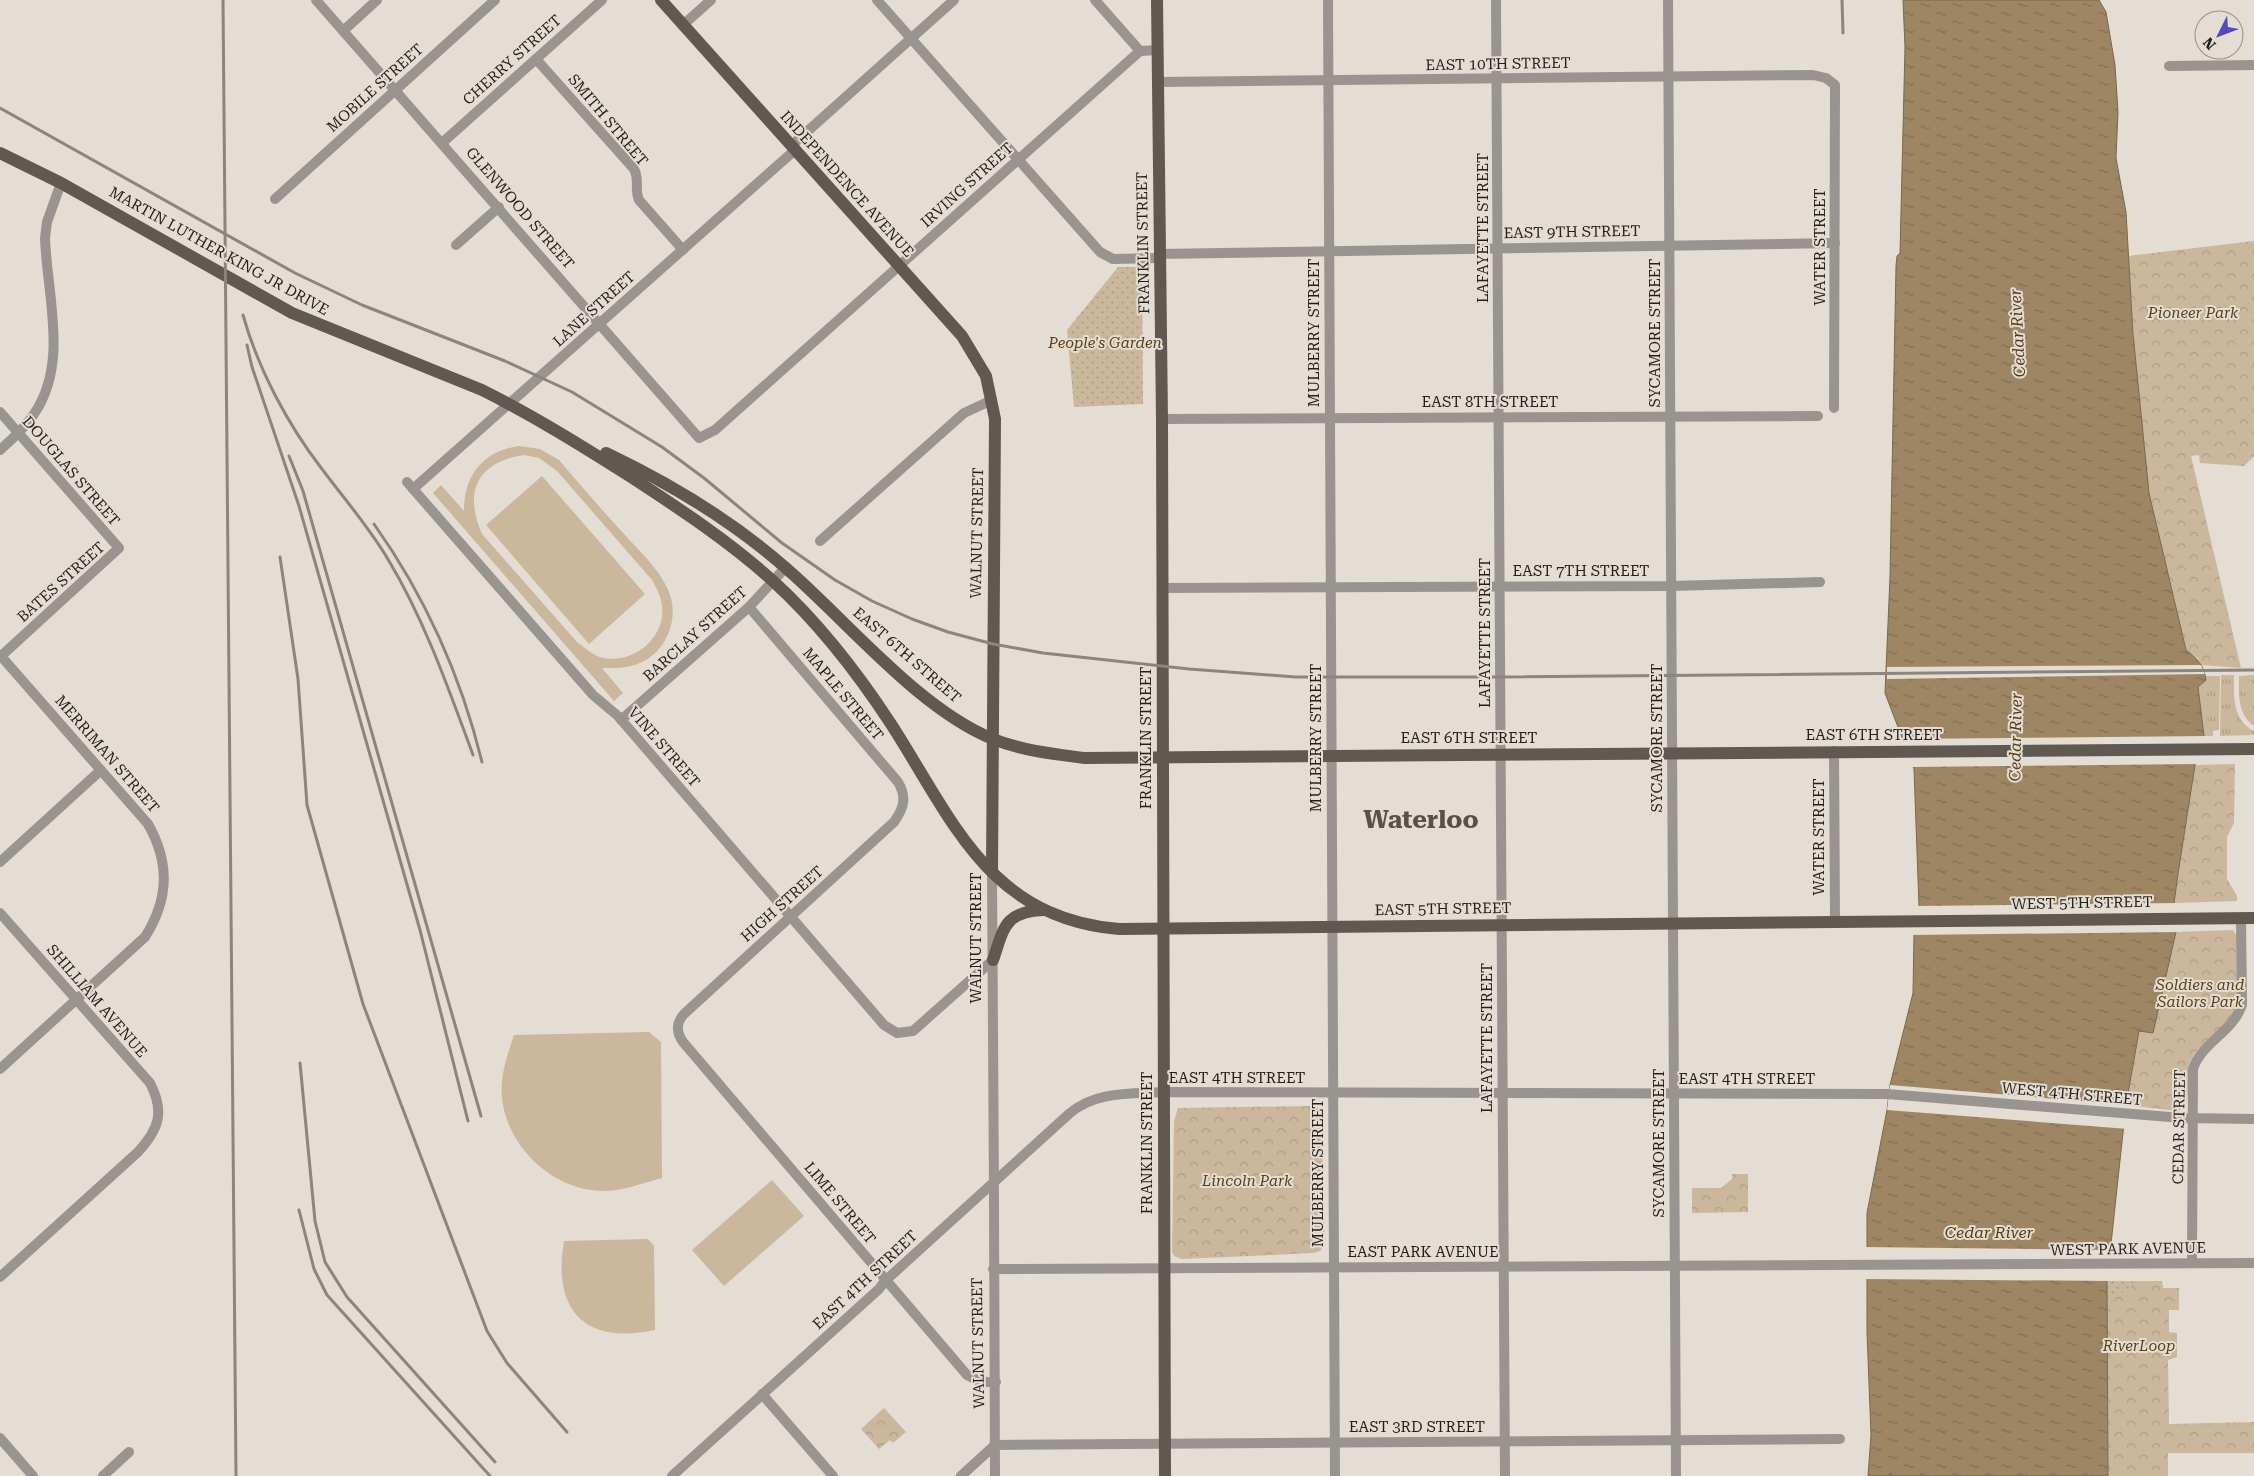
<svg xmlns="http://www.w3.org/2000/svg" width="2254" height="1476" viewBox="0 0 2254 1476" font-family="'Roboto Serif',serif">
<defs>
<pattern id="grass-tufts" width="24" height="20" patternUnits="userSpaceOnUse" patternTransform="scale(1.25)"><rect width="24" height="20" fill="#cbb79c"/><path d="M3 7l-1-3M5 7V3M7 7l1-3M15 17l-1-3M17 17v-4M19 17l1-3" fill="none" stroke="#ae9d86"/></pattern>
<pattern id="forest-crowns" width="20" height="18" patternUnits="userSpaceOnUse" patternTransform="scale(1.25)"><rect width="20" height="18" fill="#cbb79c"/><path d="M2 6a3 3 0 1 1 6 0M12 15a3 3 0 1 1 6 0" fill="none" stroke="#ae9d86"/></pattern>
<pattern id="garden-dots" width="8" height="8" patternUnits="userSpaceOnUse" patternTransform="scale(1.25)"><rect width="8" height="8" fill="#cbb79c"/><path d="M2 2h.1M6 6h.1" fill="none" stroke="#ae9d86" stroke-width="1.8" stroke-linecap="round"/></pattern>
<pattern id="water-ripples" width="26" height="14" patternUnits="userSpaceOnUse" patternTransform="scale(1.25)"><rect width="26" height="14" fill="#9e8664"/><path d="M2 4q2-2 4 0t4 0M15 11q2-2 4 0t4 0" fill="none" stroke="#806d52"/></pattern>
</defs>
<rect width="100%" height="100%" fill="#e4ddd3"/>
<!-- grass -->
<g fill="url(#grass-tufts)">
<path d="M2221,675H2234C2234,696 2232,720 2254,731V735L2220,736Z"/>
<path d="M2254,675V726C2237,713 2239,695 2239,676Z"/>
<polygon points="2205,676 2220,676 2219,730 2213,731 2213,736 2204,736 2198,687 2206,680"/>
</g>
<!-- forest -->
<g fill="url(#forest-crowns)">
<polygon points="2254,241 2254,456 2244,466 2200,463 2199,455 2191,456 2241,668 2201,665 2198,658 2186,650 2149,492 2138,399 2128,256"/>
<polygon points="2235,764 2234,823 2227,837 2227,879 2237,896 2237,901 2174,903 2195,765"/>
<path d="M2233,930L2237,936C2238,953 2241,991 2237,1006C2229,1028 2203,1038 2192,1058C2183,1073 2195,1104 2178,1111L2126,1105L2139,1031L2153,1033L2176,932Z"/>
<polygon points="1312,1106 1318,1108 1321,1115 1325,1244 1320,1251 1313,1253 1182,1259 1174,1256 1172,1252 1174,1121 1178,1108"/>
<polygon points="1732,1174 1748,1174 1748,1212 1692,1213 1692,1188 1721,1188 1732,1179"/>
<polygon points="2107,1281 2162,1281 2163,1288 2179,1288 2179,1310 2169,1310 2169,1332 2177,1333 2177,1357 2168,1360 2169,1424 2254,1422 2254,1453 2168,1453 2168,1476 2108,1476"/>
<polygon points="884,1408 906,1432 893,1443 890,1440 879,1449 861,1429"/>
</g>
<!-- garden -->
<g fill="url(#garden-dots)">
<polygon points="1118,267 1142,267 1143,404 1074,407 1067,330"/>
<path d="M2107,1281H2134L2129,1291C2120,1292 2112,1297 2111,1307L2107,1306Z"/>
</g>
<!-- pitch -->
<g fill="#cbb79c" fill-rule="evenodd">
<path d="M519,446L540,449L559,460C580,485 602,510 624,534C641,553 664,573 671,598C675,614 672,631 662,645C647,666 626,669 602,668L623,693L614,701L433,493L441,485L464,511C464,475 483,451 519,446ZM524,455L539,458L557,471L652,580C657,589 661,596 662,606C666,639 631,666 600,657C591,654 584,647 577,642L482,534C463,491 478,462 524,455Z"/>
<polygon points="542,476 645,594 589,644 486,525"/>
<path d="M649,1032L661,1042L662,1178C643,1183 623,1191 603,1191C553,1191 507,1147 502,1098C500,1076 507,1056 514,1035Z"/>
<polygon points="772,1180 804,1216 724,1286 692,1250"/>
<path d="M648,1239L654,1246L655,1330C585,1345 552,1311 564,1241Z"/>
</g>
<!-- water -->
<path fill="url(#water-ripples)" stroke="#79674e" d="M1903,0H2099L2106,12L2115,65L2118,112L2116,158L2126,212L2133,334L2149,493L2186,650C2197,658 2204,665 2206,680L2198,687L2204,736L2195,765L2178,874L2174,903L2176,932L2153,1033L2139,1031L2126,1105L2107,1281L2108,1476H1868L1871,1435L1867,1332V1213L1887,1110L1890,1085L1913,993L1914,935L1919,906L1914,769L1885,693L1890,577L1896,266L1897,256L1900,253L1905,47Z"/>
<!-- pier -->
<g fill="#e4ddd3">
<polygon points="2201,665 2205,674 1887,679 1887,667"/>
<polygon points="2207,736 2197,764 1911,767 1901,739"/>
<polygon points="2177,903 2178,932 1911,935 1916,906"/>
<polygon points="1890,1085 2129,1105 2128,1129 1887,1110"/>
<polygon points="1864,1247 2113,1250 2109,1281 1864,1279"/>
</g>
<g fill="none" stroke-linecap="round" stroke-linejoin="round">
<!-- minor -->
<g stroke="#989591" stroke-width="10">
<polyline points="316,0 699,438 715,430 1140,51"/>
<polyline points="877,0 1100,252 1113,259 1159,258"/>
<polyline points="1095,0 1140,51 1158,50"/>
<polyline points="1328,0 1335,1476"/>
<polyline points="1496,0 1505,1476"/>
<polyline points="1668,0 1676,1476"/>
<polyline points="683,25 711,0"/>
<polyline points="343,31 377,0"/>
<path d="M536,59L634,169C640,180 634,189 639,200L683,250"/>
<polyline points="2169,66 2254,65"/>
<polyline points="1158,82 1813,75 1826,78 1835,85 1834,408"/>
<polyline points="442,143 602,0"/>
<polyline points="791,146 954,0"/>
<polyline points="275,199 495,0"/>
<polyline points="456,245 499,207"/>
<polyline points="1159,254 1835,243"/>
<polyline points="0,412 119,548 0,657"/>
<polyline points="1162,419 1818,416"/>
<path d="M0,450C12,439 25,428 34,414C69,363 47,296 45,238L47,222L61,183"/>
<polyline points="407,482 593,695 618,716 884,1025 897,1033 913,1031 993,960"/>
<polyline points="413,489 795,150"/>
<polyline points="820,541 964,413 992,400"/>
<polyline points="1162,588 1671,586 1820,582"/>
<path d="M749,607L898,782C907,797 904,808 894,822L684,1014C676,1023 676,1032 683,1042L967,1375L981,1382H996"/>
<path d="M0,655L148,824C170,863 169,899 145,937L0,1069"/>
<polyline points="621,720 749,607 786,567"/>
<polyline points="1834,751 1835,921"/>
<polyline points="0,862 101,770"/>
<path d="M992,872C994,1073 994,1275 995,1476"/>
<path d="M0,913L150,1083C165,1112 159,1129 138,1152L0,1277"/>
<path d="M2192,1263L2193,1069C2201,1043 2233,1032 2242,1005L2241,919"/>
<polyline points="993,1269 2254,1263"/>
<polyline points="762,1394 833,1476"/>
<polyline points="0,1438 33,1476"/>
<polyline points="103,1476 129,1452"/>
<path d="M672,1476L879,1289L885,1281L1070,1113C1096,1091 1131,1094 1163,1092L1887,1094L2182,1118L2254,1119"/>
<polyline points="961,1476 995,1445 1840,1439"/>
</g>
<!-- major -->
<g stroke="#5f5952" stroke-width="12">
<polyline points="661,0 962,336 986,376 995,419 992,872"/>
<polyline points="1157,0 1162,419 1165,1476"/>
<path d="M0,153L61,183L292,313L482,390C534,416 582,446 631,477C680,509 730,542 773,581C819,623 857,672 891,724C953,820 988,918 1119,929L2254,918"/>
<path d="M606,453C669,483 734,522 787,569C848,622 919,709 993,739C1023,751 1054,754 1085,758L2254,749"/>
<path d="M993,960C1004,928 1004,912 1043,910"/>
</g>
<!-- rail -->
<g stroke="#8a857e" stroke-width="3">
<polyline points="223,0 236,1476"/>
<polyline points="1842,0 1843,33"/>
<polyline points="0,108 295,273 362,305 505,361 572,392 662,447 704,478 782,543 835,580 872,601 912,619 948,632 993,644 1043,653 1189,669 1295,677 1500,677 2254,670"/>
<path d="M243,315C258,369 288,425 322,469C345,500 370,528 389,561C425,621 449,690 473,755"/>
<polyline points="247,345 252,367 299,506 420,930 468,1121"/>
<polyline points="289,456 303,491 481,1116"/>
<path d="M374,524C425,596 461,676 482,762"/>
<polyline points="280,557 298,679 307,805 363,1004 487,1331 507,1363 567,1432"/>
<polyline points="300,1063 315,1221 325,1262 347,1297 495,1462"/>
<polyline points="299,1210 314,1269 327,1295 490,1476"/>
</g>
</g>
<g text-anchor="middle" stroke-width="4" stroke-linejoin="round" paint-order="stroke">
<!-- street labels -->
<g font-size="15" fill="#221f1c" stroke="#e4ddd3">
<text transform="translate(512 60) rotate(-42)" y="5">CHERRY STREET</text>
<text transform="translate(1498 64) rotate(-1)" y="5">EAST 10TH STREET</text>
<text transform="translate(375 88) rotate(-42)" y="5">MOBILE STREET</text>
<text transform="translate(608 120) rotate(50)" y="5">SMITH STREET</text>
<text transform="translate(847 184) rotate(48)" y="5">INDEPENDENCE AVENUE</text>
<text transform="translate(967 185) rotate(-42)" y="5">IRVING STREET</text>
<text transform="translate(520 208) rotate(49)" y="5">GLENWOOD STREET</text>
<text transform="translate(1483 228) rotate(-90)" y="5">LAFAYETTE STREET</text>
<text transform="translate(1572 232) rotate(-1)" y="5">EAST 9TH STREET</text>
<text transform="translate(1143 243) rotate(-91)" y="5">FRANKLIN STREET</text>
<text transform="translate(1820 247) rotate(-90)" y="5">WATER STREET</text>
<text transform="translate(219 251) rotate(29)" y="5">MARTIN LUTHER KING JR DRIVE</text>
<text transform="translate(594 309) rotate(-42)" y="5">LANE STREET</text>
<text transform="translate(1314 333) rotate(-90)" y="5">MULBERRY STREET</text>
<text transform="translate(1655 333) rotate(-90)" y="5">SYCAMORE STREET</text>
<text x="1490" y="407">EAST 8TH STREET</text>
<text transform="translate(71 471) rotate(49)" y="5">DOUGLAS STREET</text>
<text transform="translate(977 533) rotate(-89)" y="5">WALNUT STREET</text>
<text x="1581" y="576">EAST 7TH STREET</text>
<text transform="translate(61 582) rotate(-42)" y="5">BATES STREET</text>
<text transform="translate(1485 633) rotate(-90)" y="5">LAFAYETTE STREET</text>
<text transform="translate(695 634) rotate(-42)" y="5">BARCLAY STREET</text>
<text transform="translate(907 655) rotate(41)" y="5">EAST 6TH STREET</text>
<text transform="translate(843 694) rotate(50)" y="5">MAPLE STREET</text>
<text x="1874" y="740">EAST 6TH STREET</text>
<text transform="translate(1146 738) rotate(-90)" y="5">FRANKLIN STREET</text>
<text transform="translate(1316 738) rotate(-90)" y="5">MULBERRY STREET</text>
<text x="1469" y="743">EAST 6TH STREET</text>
<text transform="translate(1657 738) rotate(-90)" y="5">SYCAMORE STREET</text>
<text transform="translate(664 747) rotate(49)" y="5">VINE STREET</text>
<text transform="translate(107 754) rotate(49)" y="5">MERRIMAN STREET</text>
<text transform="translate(1819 837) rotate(-90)" y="5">WATER STREET</text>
<text transform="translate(2082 903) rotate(-1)" y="5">WEST 5TH STREET</text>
<text transform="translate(782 904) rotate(-42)" y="5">HIGH STREET</text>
<text transform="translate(1443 909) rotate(-1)" y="5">EAST 5TH STREET</text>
<text transform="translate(976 938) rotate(-90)" y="5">WALNUT STREET</text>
<text transform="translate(97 1001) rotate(49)" y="5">SHILLIAM AVENUE</text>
<text transform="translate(1487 1038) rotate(-90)" y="5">LAFAYETTE STREET</text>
<text x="1237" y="1083">EAST 4TH STREET</text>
<text x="1747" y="1084">EAST 4TH STREET</text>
<text transform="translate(2072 1094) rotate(5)" y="5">WEST 4TH STREET</text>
<text transform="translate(2179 1127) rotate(-89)" y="5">CEDAR STREET</text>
<text transform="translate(1147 1143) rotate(-90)" y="5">FRANKLIN STREET</text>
<text transform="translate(1659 1143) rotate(-90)" y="5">SYCAMORE STREET</text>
<text transform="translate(1318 1173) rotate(-90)" y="5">MULBERRY STREET</text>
<text transform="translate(840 1203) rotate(50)" y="5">LIME STREET</text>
<text transform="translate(2128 1249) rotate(-1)" y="5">WEST PARK AVENUE</text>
<text x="1423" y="1257">EAST PARK AVENUE</text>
<text transform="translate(865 1280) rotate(-43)" y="5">EAST 4TH STREET</text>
<text transform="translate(978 1343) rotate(-91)" y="5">WALNUT STREET</text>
<text x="1417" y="1432">EAST 3RD STREET</text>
</g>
<!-- park labels -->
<g font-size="15" font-style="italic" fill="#5a3f13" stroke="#e4ddd3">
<text x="2193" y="318">Pioneer Park</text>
<text x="1105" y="348">People's Garden</text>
<text x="2200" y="990">Soldiers and<tspan x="2200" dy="17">Sailors Park</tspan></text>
<text x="1247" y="1186">Lincoln Park</text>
<text x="2139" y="1351">RiverLoop</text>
</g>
<!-- water labels -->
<g font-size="16" font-style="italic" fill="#563c0f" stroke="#e4ddd3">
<text transform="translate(2017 333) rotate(-93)" y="6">Cedar River</text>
<text transform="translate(2015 737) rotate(-89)" y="6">Cedar River</text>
<text x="1989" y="1238">Cedar River</text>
</g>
<!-- town labels -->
<g font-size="25" font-weight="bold" fill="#575149" stroke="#e4ddd3">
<text x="1421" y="828">Waterloo</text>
</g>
</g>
<!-- north arrow -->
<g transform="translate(2219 35) rotate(228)"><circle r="24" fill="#e4ddd3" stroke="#96918a"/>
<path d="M0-4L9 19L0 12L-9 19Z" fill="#5349c1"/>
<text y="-8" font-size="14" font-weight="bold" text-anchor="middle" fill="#221f1c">N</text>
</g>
</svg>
